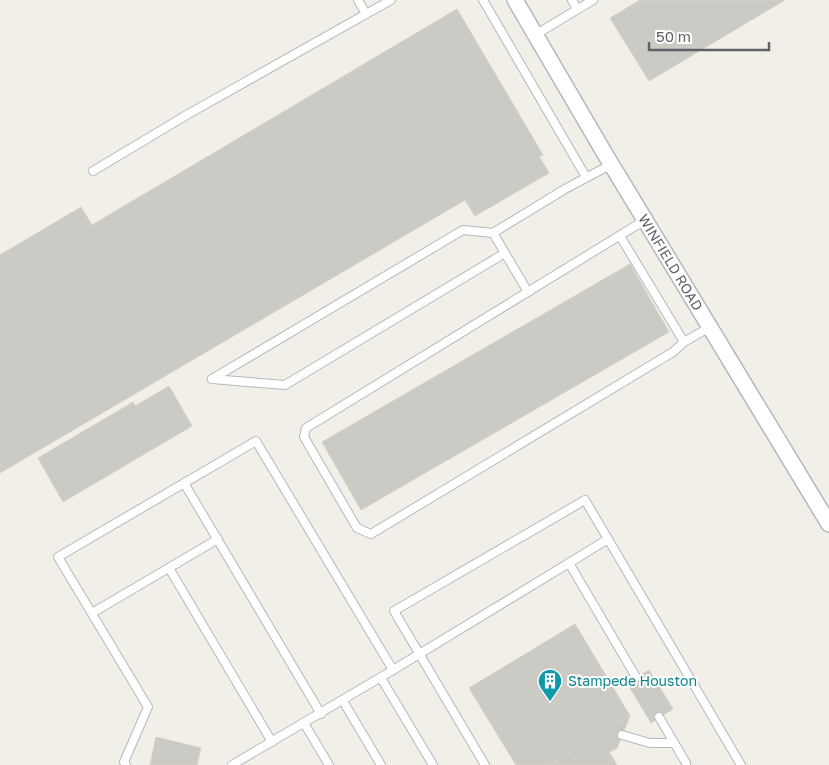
<svg xmlns="http://www.w3.org/2000/svg" width="829" height="765" viewBox="0 0 829 765" font-family="'Golos Text',sans-serif">
<rect width="100%" height="100%" fill="#f1efe8"/>
<!-- building -->
<g fill="#cccac5" stroke="#d6d1c6">
<polygon points="640,0 785,0 649,81 610,18"/>
<polygon points="457,9 543,155 539,156 549,173 475,216 465,200 0,473 0,255 81,207 92,225"/>
<polygon points="630,264 669,332 361,510 322,442"/>
<polygon points="169,386 192,426 63,502 38,458 133,402 135,406"/>
<polygon points="575,624 630,716 550,765 516,765 469,688"/>
<polygon points="649,670 673,709 651,723 627,683"/>
<polygon points="630,716 617,748 609,752 617,765 550,765"/>
<polygon points="156,737 201,748 197,765 150,765"/>
</g>
<g fill="none" stroke-linecap="round" stroke-linejoin="round">
<defs>
<g id="lane">
<polyline points="358,0 366,14"/>
<polyline points="483,0 586,177"/>
<polyline points="572,0 577,9"/>
<polyline points="535,35 593,0"/>
<polyline points="93,171 190,113 391,0"/>
<polyline points="493,233 528,292"/>
<polyline points="620,236 684,342 673,352 371,534 357,528 304,437 306,428 645,220"/>
<polyline points="684,342 710,327"/>
<polyline points="212,379 463,230 493,233 565,189 612,164"/>
<polyline points="212,379 285,385 505,253"/>
<polyline points="184,483 321,714"/>
<polyline points="569,563 608,539"/>
<polyline points="169,568 272,742"/>
<polyline points="92,613 218,539"/>
<polyline points="393,670 569,563 636,677"/>
<polyline points="381,678 433,765"/>
<polyline points="343,701 381,765"/>
<polyline points="659,717 686,763"/>
<polyline points="304,723 329,765"/>
<polyline points="622,735 650,743 674,743"/>
<polyline points="126,765 124,762 148,707 58,557 256,441 393,670 232,765"/>
<polyline points="485,765 394,611 585,500 741,765"/>
</g>
<g id="street">
<path id="s1" d="M515,0L605,154L829,524"/>
</g>
</defs>
<!-- lane casing -->
<use href="#lane" stroke="#b5b8bc" stroke-width="10"/>
<!-- street casing -->
<use href="#street" stroke="#b5b8bc" stroke-width="18"/>
<!-- lane -->
<use href="#lane" stroke="#fff" stroke-width="8"/>
<!-- street -->
<use href="#street" stroke="#fff" stroke-width="15"/>
</g>
<!-- icons -->
<defs>
<symbol id="building-pin" viewBox="-11 -11 22 30"><path d="M0 17L-7.5 6A9.5 9.5 0 1 1 7.5 6Z" fill="#0f9aa8" stroke="#fff"/><path d="M-4-6H4V6H1V3H-1V6H-4ZM-2.5-4.3h1.7v1.8h-1.7ZM.8-4.3h1.7v1.8H.8ZM-2.5-1h1.7V.8h-1.7ZM.8-1h1.7V.8H.8Z" fill="#fff"/></symbol>
</defs>
<g fill-rule="evenodd">
<use href="#building-pin" x="536" y="667" width="28" height="38"/>
</g>
<g text-anchor="middle" stroke-width="4" stroke-linejoin="round" paint-order="stroke">
<!-- street labels -->
<g font-size="14" fill="#5f6368" stroke="#fff">
<text dy="5" stroke="none"><textPath href="#s1" startOffset="305">WINFIELD ROAD</textPath></text>
</g>
<!-- culture labels -->
<g font-size="14" fill="#0d838f" stroke="#fff" text-anchor="start">
<text x="568" y="686">Stampede Houston</text>
</g>
</g>
<!-- scale -->
<path d="M649 42v8h120v-8" fill="none" stroke="#5f6368" stroke-width="2.5"/>
<text x="656" y="42" font-size="15" fill="#5f6368" stroke="#ffffff" stroke-width="4" paint-order="stroke">50 m</text>
</svg>
